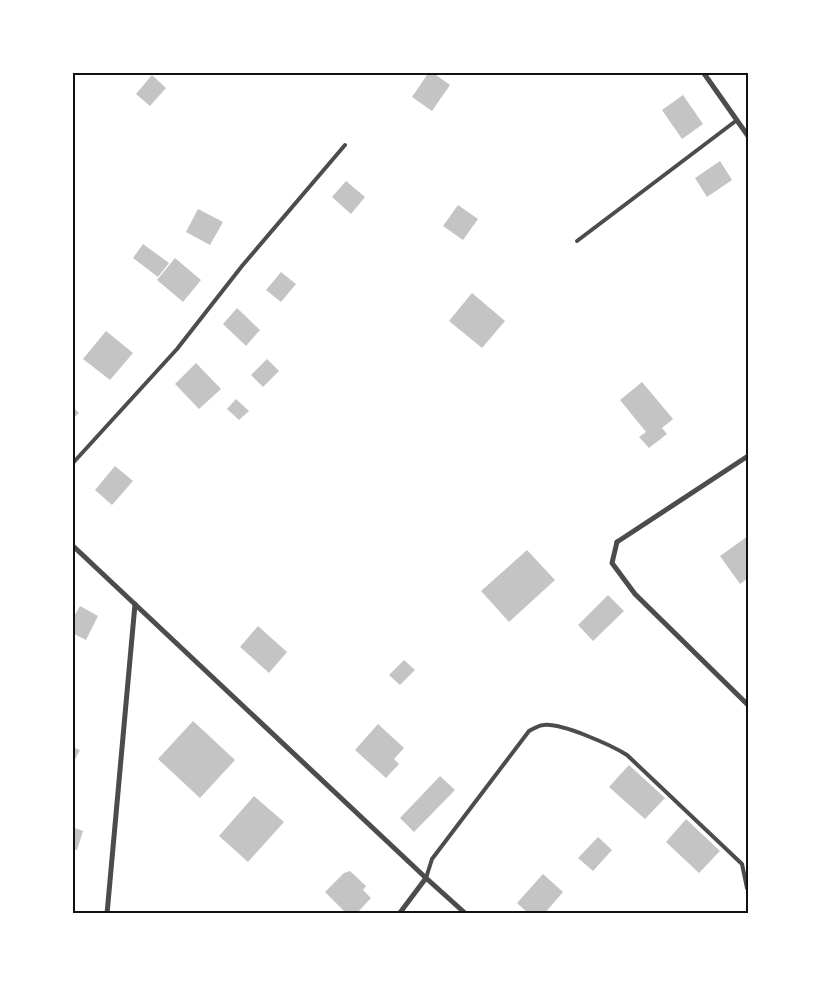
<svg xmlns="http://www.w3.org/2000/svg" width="821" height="986" viewBox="0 0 821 986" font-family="'Libre Baskerville',serif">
<rect width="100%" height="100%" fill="#fff"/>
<!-- building -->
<g fill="#c4c4c4">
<polygon points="429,72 432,72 450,85 432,111 412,97"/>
<polygon points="152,75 166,88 150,106 136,94"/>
<polygon points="683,95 703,124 682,139 662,110"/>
<polygon points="720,161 732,180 707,197 695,178"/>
<polygon points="346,181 365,197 351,214 332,197"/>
<polygon points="458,205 478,219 463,240 443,226"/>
<polygon points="198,209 223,222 210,245 186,232"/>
<polygon points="143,244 169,263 158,277 133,258"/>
<polygon points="175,258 201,280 183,302 157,280"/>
<polygon points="281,272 296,284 281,302 266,290"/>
<polygon points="472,293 505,321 482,348 449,321"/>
<polygon points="237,308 260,330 246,346 223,324"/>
<polygon points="106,331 133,353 110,380 83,359"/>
<polygon points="267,359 279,371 263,387 251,375"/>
<polygon points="196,363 221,389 199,409 175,384"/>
<polygon points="642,382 673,419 662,428 667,434 649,448 639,437 646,432 620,400"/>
<polygon points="236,399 249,411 239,420 227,409"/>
<polygon points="72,406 79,413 72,419"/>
<polygon points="115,466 133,481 112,505 95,490"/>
<polygon points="748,536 748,578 740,584 720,556"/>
<polygon points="527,550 555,580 509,622 481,591"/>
<polygon points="608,595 624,611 593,641 578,625"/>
<polygon points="80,606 98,616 86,640 72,633 72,620"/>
<polygon points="258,626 287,652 269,673 240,647"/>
<polygon points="404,660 415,670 400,685 389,675"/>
<polygon points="193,721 235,760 200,798 158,759"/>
<polygon points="378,724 404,748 394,759 399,764 386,778 355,750"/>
<polygon points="72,747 80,750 72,765"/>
<polygon points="629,765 665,798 645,819 609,787"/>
<polygon points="440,776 455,790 414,832 400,818"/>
<polygon points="254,796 284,822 248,862 219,836"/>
<polygon points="686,819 720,851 699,873 666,842"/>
<polygon points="72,827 83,831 77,850 72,849"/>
<polygon points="598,837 612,850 593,871 578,858"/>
<polygon points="350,871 366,886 363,890 371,898 356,914 347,914 325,892 344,873"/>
<polygon points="543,874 563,892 544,914 529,914 517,903"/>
</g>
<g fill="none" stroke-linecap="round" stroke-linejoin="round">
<!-- service -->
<g stroke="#4c4c4c" stroke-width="4">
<polyline points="577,241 737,120"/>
<polyline points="72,464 177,349 242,266 345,145"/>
<path d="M426,878L432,859L529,731C533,729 539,725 544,725C562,723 611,745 627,755L742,864L747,888"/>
</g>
<!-- minor -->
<g stroke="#4c4c4c" stroke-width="5">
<polyline points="703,72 748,136"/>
<polyline points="617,542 612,563 635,594 748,705"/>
<polyline points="617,542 748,456"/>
<polyline points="72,545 426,878 466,914"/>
<polyline points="107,914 135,604"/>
<polyline points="399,914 426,878"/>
</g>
</g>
<!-- border -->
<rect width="821" height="986" fill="none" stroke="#ffffff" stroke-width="148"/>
<rect x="74" y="74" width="673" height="838" fill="none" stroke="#111" stroke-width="2"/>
</svg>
